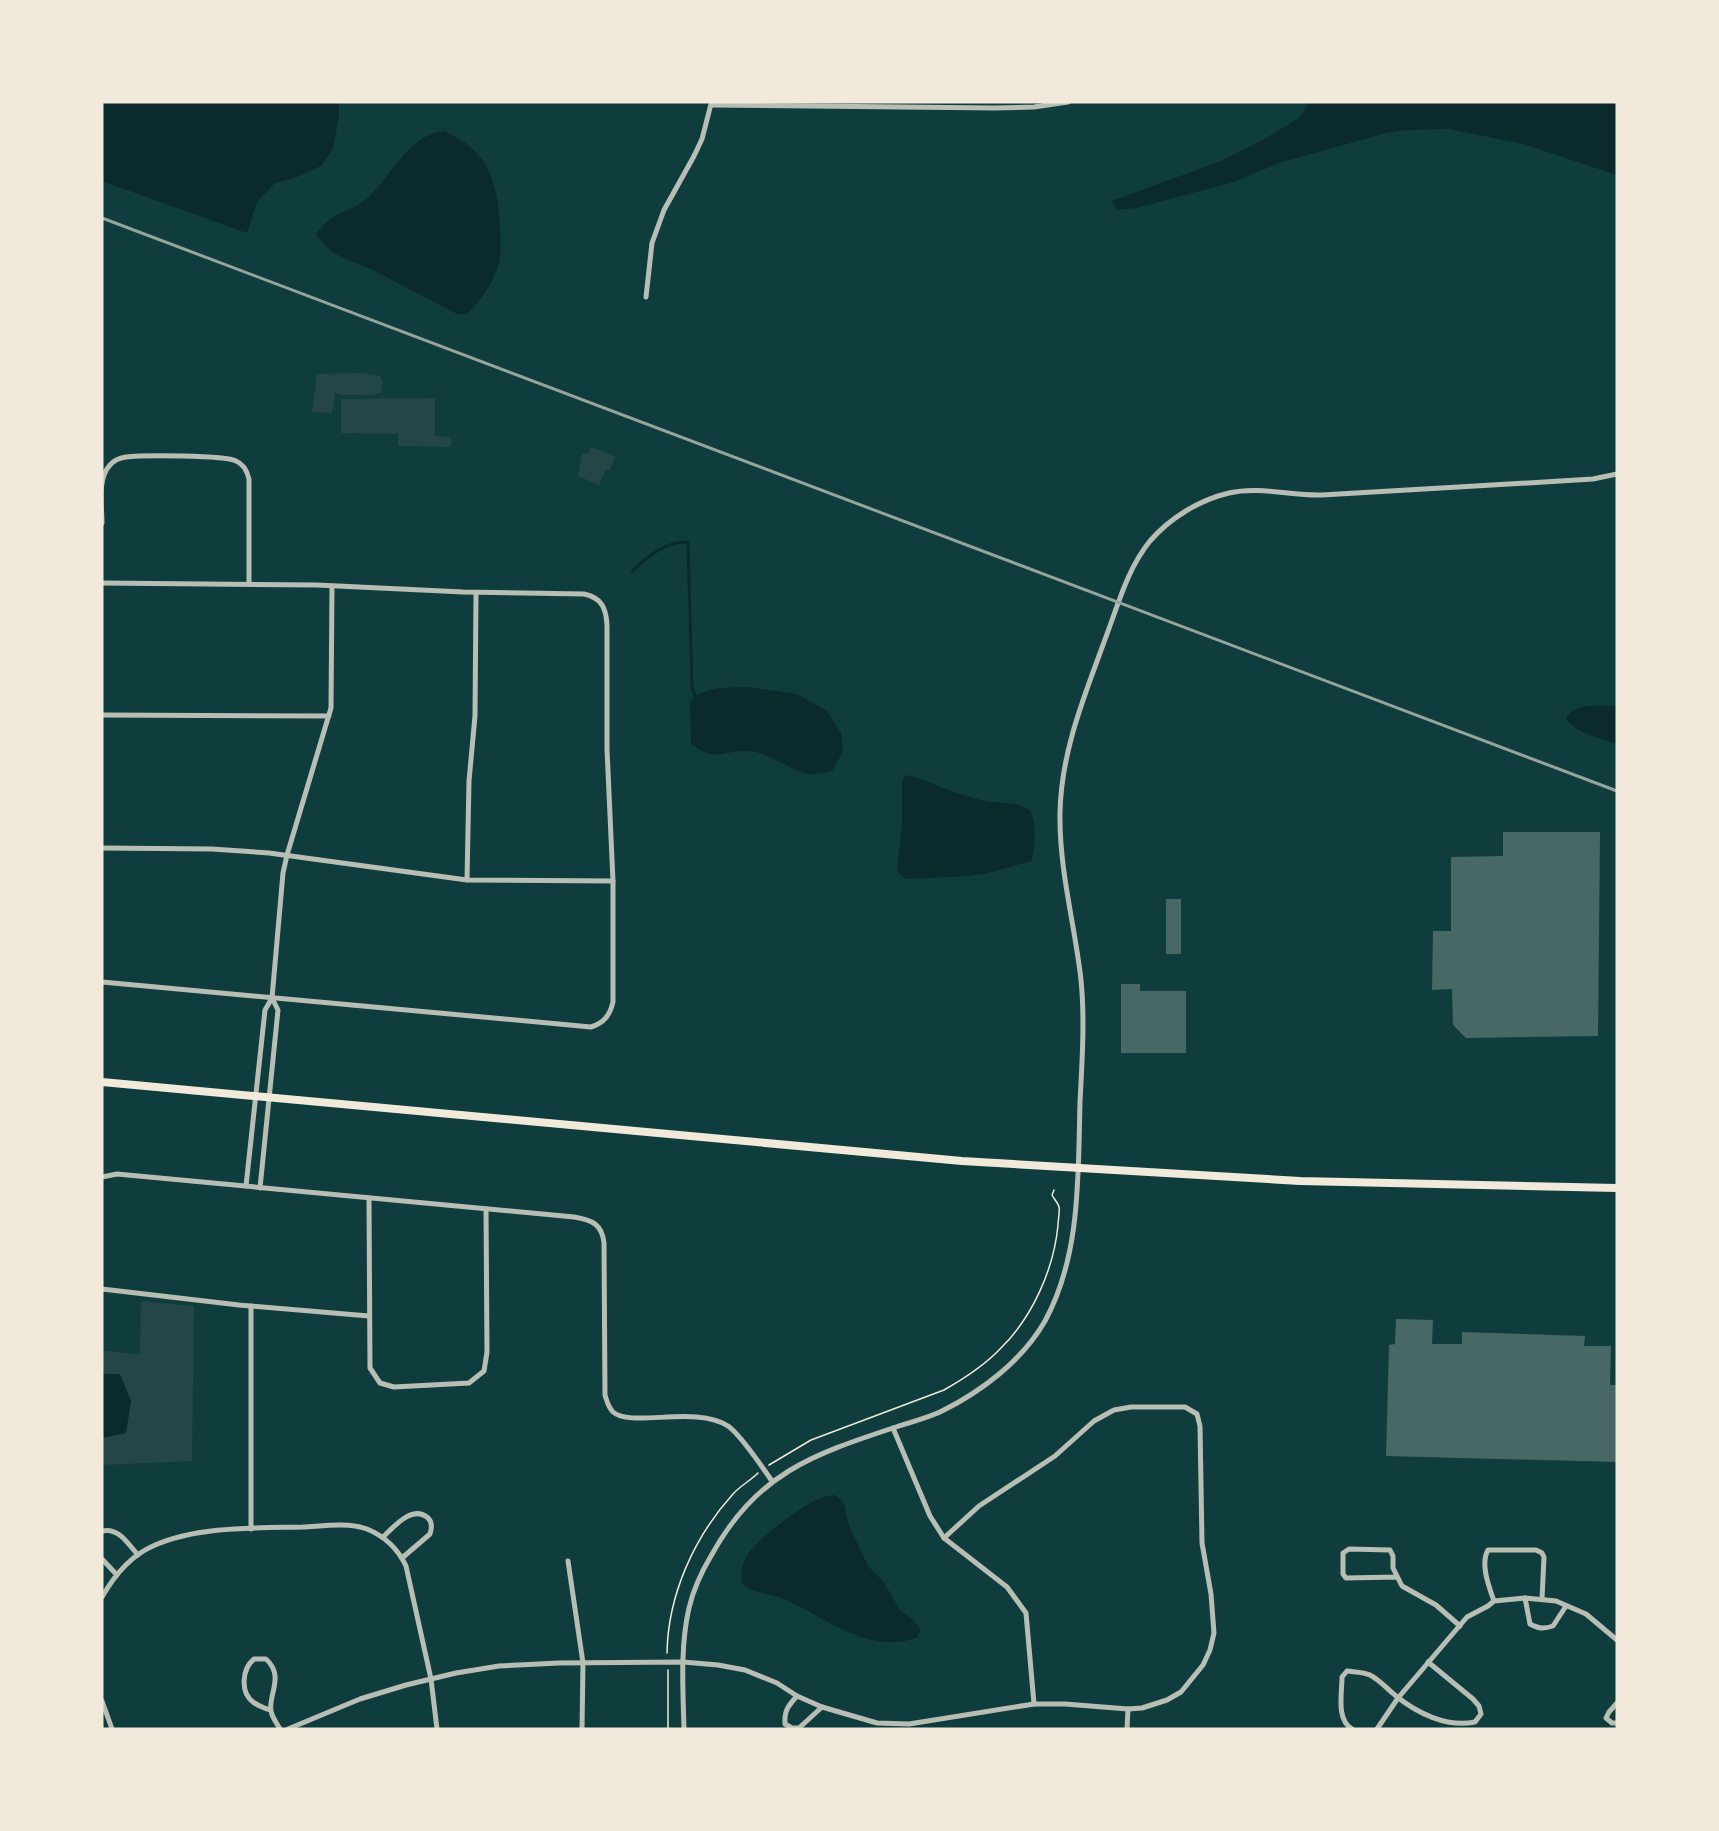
<svg xmlns="http://www.w3.org/2000/svg" width="1719" height="1831" viewBox="0 0 1719 1831" font-family="'Work Sans',sans-serif">
<rect width="100%" height="100%" fill="#0f3d3e"/>
<!-- green -->
<g fill="#244646">
<polygon points="360,373 380,376 383,382 381,393 376,393 375,395 341,395 335,392 332,413 312,412 317,374"/>
<polygon points="435,398 435,436 451,437 451,447 398,446 398,434 341,433 341,399"/>
<polygon points="591,447 615,457 610,470 606,469 599,485 578,476 582,453 588,454"/>
<polygon points="141,1301 194,1306 192,1461 102,1465 102,1350 140,1355"/>
</g>
<!-- water -->
<g fill="#0a2a2b">
<polygon points="102,102 339,102 339,116 333,149 321,166 297,177 275,183 257,202 247,233 102,181"/>
<polygon points="1309,102 1617,102 1617,175 1523,144 1449,129 1405,130 1386,133 1279,163 1234,182 1136,208 1117,210 1112,201 1221,161 1261,141 1299,118"/>
<path d="M444,131C488,150 498,182 500,227C501,239 502,257 497,269C491,286 480,301 467,314H457L373,270L333,253L315,234C322,227 330,217 340,213C346,210 355,208 361,203C391,182 403,136 444,131Z"/>
<path d="M748,687L797,694L827,711L841,733L843,752L832,771C825,772 816,775 809,774C788,770 770,752 748,751C723,750 716,763 691,744L690,702C704,685 727,688 748,687Z"/>
<path d="M1617,706V744C1600,738 1578,734 1566,719C1573,702 1602,706 1617,706Z"/>
<path d="M906,775C913,776 917,778 923,780C943,788 965,797 986,801C1002,804 1017,801 1031,811C1036,825 1036,846 1031,861L988,873L968,876L906,879L897,871L902,825V781Z"/>
<polygon points="102,1372 106,1374 120,1374 131,1401 126,1433 102,1438"/>
<path d="M835,1495L844,1503L849,1526L868,1566L883,1581L900,1610L913,1620L921,1630L916,1638C865,1655 824,1615 781,1598C767,1593 752,1593 742,1583C740,1574 742,1565 747,1556C757,1539 802,1505 821,1498C826,1496 831,1496 835,1495Z"/>
</g>
<g fill="none" stroke-linecap="round" stroke-linejoin="round">
<!-- stream -->
<path stroke="#0a2a2b" stroke-width="3" d="M632,571C650,555 664,542 688,542L692,687L695,696"/>
</g>
<!-- building -->
<g fill="#486865">
<polygon points="1503,832 1600,832 1598,1036 1466,1038 1453,1025 1452,989 1432,990 1433,931 1451,931 1451,857 1503,856"/>
<rect x="1166" y="899" width="15" height="55"/>
<polygon points="1121,984 1140,984 1140,991 1186,991 1186,1053 1121,1053"/>
<polygon points="1396,1319 1433,1320 1432,1344 1462,1344 1462,1332 1585,1336 1584,1346 1611,1346 1610,1385 1617,1385 1617,1462 1386,1456 1389,1345 1395,1344"/>
</g>
<g fill="none" stroke-linecap="round" stroke-linejoin="round">
<!-- path -->
<g stroke="#f1e9da" stroke-width="1.5">
<path d="M769,1465L811,1440L944,1390C965,1378 984,1366 1000,1349C1032,1318 1054,1269 1058,1225C1058,1220 1060,1212 1059,1207C1058,1203 1054,1199 1052,1195L1054,1190"/>
<path d="M667,1653C668,1595 694,1537 733,1494C740,1486 750,1481 758,1473"/>
<polyline points="668,1670 668,1729"/>
</g>
<!-- minor -->
<g stroke="#b8beb3" stroke-width="5">
<polyline points="711,105 995,108 1034,107 1068,102"/>
<polyline points="646,297 652,243 664,210 694,156 702,139 711,104"/>
<path d="M102,523C102,505 97,479 110,465C114,460 120,458 126,457C141,455 225,455 236,461C244,464 247,471 249,479V584"/>
<path d="M102,583L317,585L463,592L584,594C602,598 606,608 607,625V749L613,881V1002C610,1015 604,1023 591,1027L102,982"/>
<polyline points="102,715 329,716"/>
<polyline points="102,848 212,849 269,853 467,880 613,881"/>
<polyline points="467,880 469,781 475,716 476,593"/>
<path d="M102,1177L117,1174L574,1217C592,1220 602,1224 604,1243L605,1395C607,1401 608,1407 613,1412C631,1428 696,1405 728,1426C741,1435 762,1467 772,1481"/>
<polyline points="246,1186 265,1010 272,998 283,873 287,855 331,708 332,586"/>
<polyline points="260,1188 278,1010 272,998"/>
<polyline points="369,1198 370,1368 380,1383 394,1387 469,1383 484,1371 487,1352 486,1209"/>
<polyline points="102,1289 239,1305 369,1316"/>
<polyline points="893,1428 930,1516 944,1538 1007,1587 1026,1613 1034,1704"/>
<polyline points="251,1529 251,1306"/>
<path d="M102,1531C119,1527 128,1544 138,1555"/>
<path d="M383,1537C393,1528 411,1505 427,1517C432,1521 432,1528 430,1534L402,1558"/>
<polyline points="102,1559 117,1575"/>
<polyline points="568,1561 583,1663 582,1729"/>
<polyline points="1397,1577 1346,1578 1343,1574 1343,1553 1349,1549 1390,1550 1393,1556 1393,1568 1402,1586 1436,1605 1460,1626"/>
<path d="M102,1597C114,1576 130,1556 153,1546C197,1526 255,1528 303,1527C323,1526 347,1522 367,1529C384,1536 398,1549 406,1566L431,1679L437,1729"/>
<path d="M1525,1598L1530,1624C1539,1629 1544,1629 1553,1626L1566,1606"/>
<path d="M1494,1601C1489,1587 1480,1564 1488,1550H1536L1542,1553L1544,1557L1542,1599"/>
<path d="M797,1696C788,1706 784,1711 785,1724L792,1728H799L822,1707"/>
<polyline points="102,1701 112,1729"/>
<polyline points="1617,1703 1609,1712 1606,1718 1612,1723 1617,1723"/>
<path d="M270,1710C264,1708 258,1706 253,1702C240,1692 242,1669 254,1659H266C285,1676 268,1695 271,1711C272,1717 277,1724 280,1729"/>
<polyline points="288,1729 360,1699 406,1685 456,1673 499,1666 559,1663 683,1662 718,1665 745,1670 777,1683 797,1696 822,1707 877,1723 909,1724 1034,1704 1065,1704 1128,1709 1142,1708 1167,1700 1181,1692 1203,1665 1210,1650 1214,1633 1211,1594 1202,1543 1200,1426 1197,1414 1185,1407 1131,1407 1114,1410 1094,1421 1055,1456 979,1506 944,1538"/>
<path d="M684,1729C683,1689 680,1647 689,1608C693,1591 702,1571 711,1556C756,1474 811,1455 896,1427C911,1422 927,1418 940,1412C981,1392 1022,1361 1045,1321C1081,1255 1078,1175 1080,1102C1082,1062 1085,1020 1081,980C1075,925 1059,870 1060,813C1061,750 1086,692 1107,634C1119,602 1128,568 1150,541C1170,518 1199,500 1229,493C1260,486 1291,496 1322,495C1413,490 1503,485 1593,479L1617,474"/>
<polyline points="1127,1729 1128,1709"/>
<path d="M1352,1729C1336,1720 1342,1693 1342,1677L1347,1671C1354,1672 1364,1672 1370,1675C1380,1680 1388,1690 1396,1696C1417,1713 1447,1728 1475,1722L1481,1714L1479,1706L1473,1699L1428,1662"/>
<polyline points="1377,1729 1398,1698 1467,1617 1488,1606 1494,1601 1525,1598 1556,1601 1586,1614 1617,1640"/>
</g>
<!-- secondary -->
<polyline stroke="#f1e9da" stroke-width="8" points="102,1082 962,1161 1300,1181 1617,1188"/>
<!-- rail -->
<polyline stroke="#97a49c" stroke-width="3" points="102,218 1617,791"/>
</g>
<!-- border -->
<rect width="1719" height="1831" fill="none" stroke="#f1e9da" stroke-width="207"/>
</svg>
